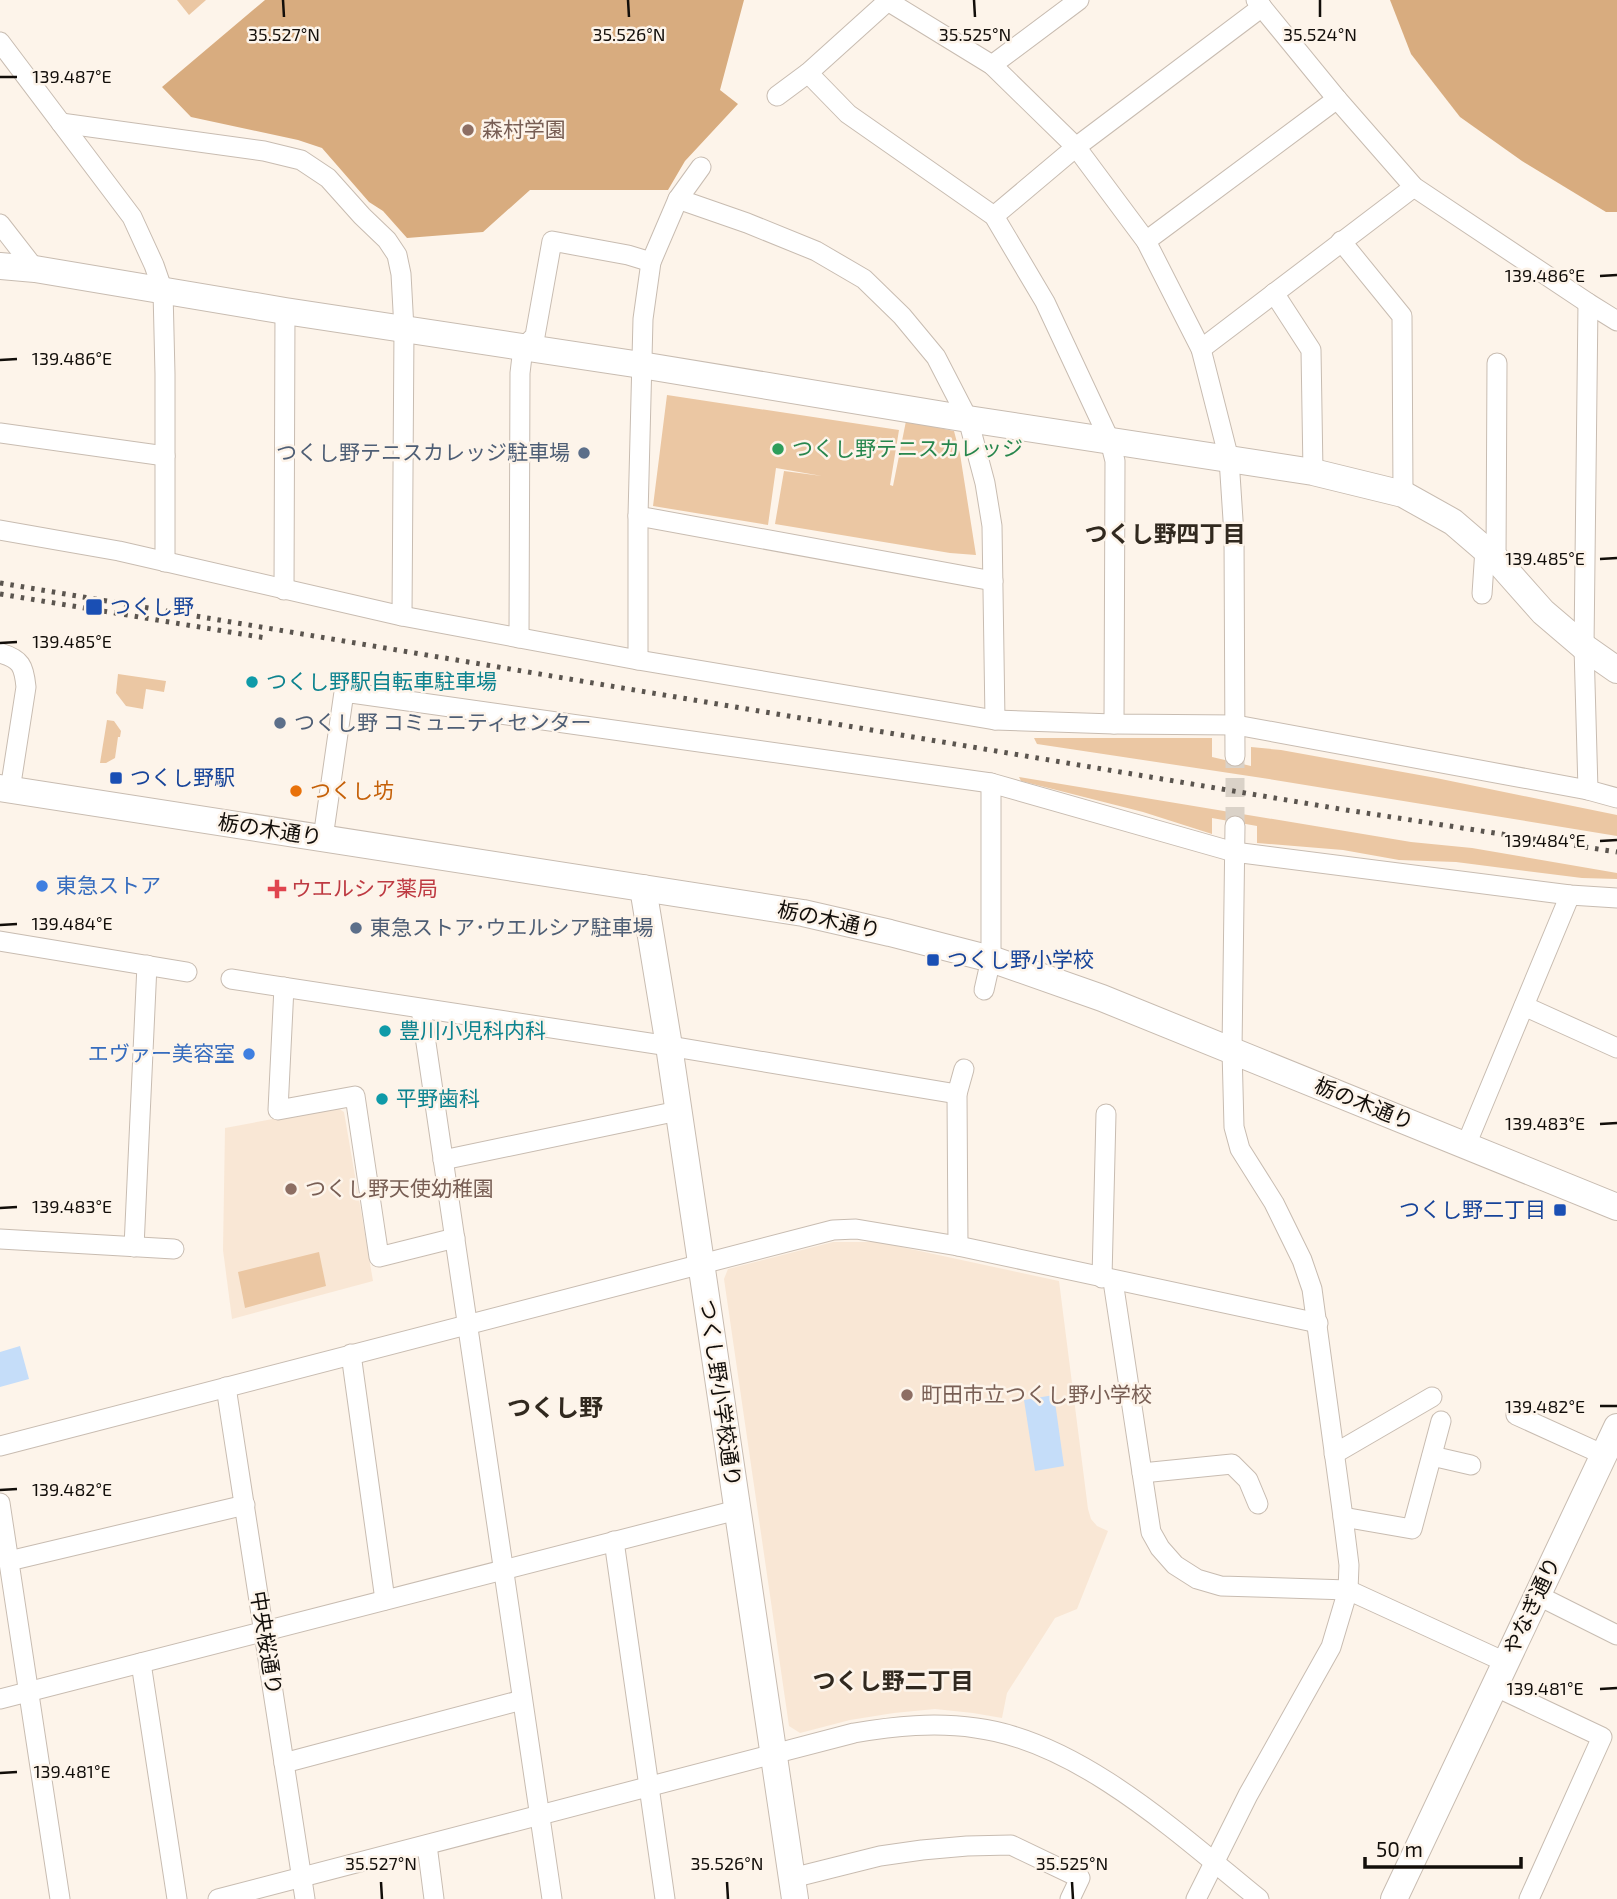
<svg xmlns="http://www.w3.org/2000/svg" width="1617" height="1899" viewBox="0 0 1617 1899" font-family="'Exo 2','Noto Sans JP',sans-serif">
<rect width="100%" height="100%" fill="#fdf4ea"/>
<!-- built -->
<g fill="#f9e7d5">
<polygon points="336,1107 344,1112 373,1281 232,1319 223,1250 225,1128"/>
<polygon points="833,1242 878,1242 1059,1281 1088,1509 1091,1519 1097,1526 1108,1531 1077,1609 1055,1618 1007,1693 1002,1718 973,1713 935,1709 894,1713 850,1720 800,1733 789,1726 724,1279 728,1269"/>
</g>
<!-- green -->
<g fill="#ebc7a3">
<polygon points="177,0 206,0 189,15"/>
<polygon points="667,395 899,430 890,485 893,486 906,421 954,431 960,454 976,555 950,553 775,524 784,471 822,476 776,468 768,525 653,506"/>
<polygon points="118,674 166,681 164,692 146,689 143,709 126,706 116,693"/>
<polygon points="107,720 114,721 121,731 120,737 118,737 115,758 106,763 100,763"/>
<polygon points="1034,738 1212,738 1212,757 1251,766 1251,747 1281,750 1436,778 1617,815 1617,836 1269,779 1037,744"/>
<polygon points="1019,777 1411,842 1472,848 1617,873 1617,879 1582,878 1456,862 1399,860 1343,850 1257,843 1257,826 1212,818 1212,834 1143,812 1021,781"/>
<polygon points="319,1252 326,1286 245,1308 238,1272"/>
</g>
<!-- forest -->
<g fill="#d8ac7f">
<polygon points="265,0 744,0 720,90 738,104 685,161 668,190 530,190 483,232 407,238 383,211 369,202 322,148 298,140 191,117 162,87"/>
<polygon points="1390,0 1617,0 1617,212 1606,212 1522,161 1460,117 1411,54"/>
</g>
<!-- water -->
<g fill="#c5ddf9">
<polygon points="20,1346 29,1379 0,1387 0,1352"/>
<polygon points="1054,1395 1064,1466 1035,1471 1024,1400"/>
</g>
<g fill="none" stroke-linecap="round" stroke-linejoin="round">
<!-- street-tunnel -->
<polyline stroke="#dad2c8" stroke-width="19" stroke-dasharray="19 10" stroke-linecap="butt" points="1235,826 1235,756"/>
<defs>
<g id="street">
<polyline points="886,0 992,65 1076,147 1146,241 1201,349 1229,459 1234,535 1235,756"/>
<polyline points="1256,0 1337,99 1414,187 1588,303 1617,321"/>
<polyline points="0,42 132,217 154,265 163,291 165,374 165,562"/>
<polyline points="992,65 1079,0"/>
<polyline points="808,73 848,114 994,216 1045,302 1110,441 1115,461 1114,724"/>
<polyline points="777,96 808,73 889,0"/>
<polyline points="61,123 264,151 301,160 328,178 362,216 387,240 397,255 401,274 404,329 402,616"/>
<polyline points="678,199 747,223 816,251 864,279 902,316 936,357 968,419 985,483 992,526 995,720"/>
<polyline points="994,216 1076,147 1262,7"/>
<polyline points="0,224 35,269"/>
<polyline points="1146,241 1337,99"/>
<polyline points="1341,241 1402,316 1403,494"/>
<polyline points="1274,293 1311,350 1313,472"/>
<polyline points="1588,303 1584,647 1588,790"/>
<polyline points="1201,349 1414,187"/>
<polyline points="0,433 165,456"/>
<polyline points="638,516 993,581"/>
<polyline points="0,530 119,551 402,616 638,660 995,720 1114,724 1236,725 1588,790 1617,798"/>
<polyline points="1496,559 1497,363"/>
<polyline points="284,590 285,311"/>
<polyline points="1482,594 1485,549"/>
<polyline points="519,638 520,373 523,348 535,336 552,241 628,255 651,262"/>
<path d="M0,653C21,659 24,666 26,687L10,790"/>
<polyline points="638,660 638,516 643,319 651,262 678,199 701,167"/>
<polyline points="323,838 344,692 991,783 1234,852 1570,895 1617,898"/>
<polyline points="0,941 187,972"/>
<polyline points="231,979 669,1046 957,1094"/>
<polyline points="284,987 278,1110 355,1096 379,1257 455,1238"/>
<polyline points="984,990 991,959 991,783"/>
<polyline points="1524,1006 1617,1048"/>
<polyline points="421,1009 552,1899"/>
<polyline points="1466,1145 1570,895"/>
<polyline points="443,1160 678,1111"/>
<polyline points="0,1239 174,1249"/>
<polyline points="958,1246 957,1094 964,1069"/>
<polyline points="134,1247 147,965"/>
<polyline points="1102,1278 1106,1114"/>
<polyline points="1113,1281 1151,1532 1160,1548 1175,1565 1197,1579 1221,1586 1348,1590 1505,1662"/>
<polyline points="351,1354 385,1600"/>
<polyline points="226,1387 305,1899"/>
<polyline points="1516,1415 1604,1455"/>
<polyline points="0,1446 833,1230 856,1229 958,1246 1318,1323"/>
<polyline points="1334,1454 1432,1397"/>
<polyline points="1432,1456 1471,1465"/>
<polyline points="1142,1473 1232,1464 1248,1480 1258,1504"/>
<polyline points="0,1503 60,1899"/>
<polyline points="1343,1517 1412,1529 1441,1421"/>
<polyline points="614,1541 665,1899"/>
<polyline points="9,1561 245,1505"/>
<polyline points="1537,1595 1617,1635"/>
<polyline points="141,1663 177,1899"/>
<polyline points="1494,1686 1602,1737 1529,1899"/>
<polyline points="0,1699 737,1510"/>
<polyline points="284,1763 522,1700"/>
<polyline points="427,1845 434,1899"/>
<polyline points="792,1878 880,1856 922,1850 967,1846 1011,1845 1080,1878 1070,1899"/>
<path d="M218,1899L854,1733C895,1726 935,1722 976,1728C1079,1741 1180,1835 1259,1899"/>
<polyline points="1196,1899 1248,1795 1331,1647 1348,1590 1349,1565 1343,1517 1312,1289 1302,1260 1274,1203 1240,1149 1234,1127 1232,1050 1235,826"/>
</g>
<g id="secondary">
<polyline points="0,266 35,269 285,311 641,365 968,419 1313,472 1403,494 1453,522 1496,559 1543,612 1584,647 1617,670"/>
<polyline points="0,788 803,913 890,933 991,959 1102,998 1617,1207"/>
<polyline points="643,888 669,1046 795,1899"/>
<polyline points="1394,1899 1617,1427"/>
</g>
</defs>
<!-- street casing -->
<use href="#street" stroke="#c8bcb1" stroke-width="21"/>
<!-- secondary casing -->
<use href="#secondary" stroke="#c8bcb1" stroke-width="28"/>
<!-- street -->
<use href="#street" stroke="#fff" stroke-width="19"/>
<!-- secondary -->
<use href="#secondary" stroke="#fff" stroke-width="26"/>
<!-- rail -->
<g stroke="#5b554f" stroke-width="5" stroke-dasharray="3.5 7" stroke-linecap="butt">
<polyline points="0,583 1340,809 1617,852"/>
<polyline points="0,594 266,638"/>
</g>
</g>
<!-- ticks -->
<path fill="none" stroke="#120e0a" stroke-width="2.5" d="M283,0L284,17M628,0L629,17M974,0L975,17M1320,0V17M0,77H17M1600,276L1617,275M0,360L17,359M1600,559L1617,558M0,643L17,642M1600,841L1617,840M0,925L17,924M1600,1124L1617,1123M0,1208L17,1207M1600,1406H1617M0,1490L17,1489M1600,1689L1617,1688M0,1773L17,1772M381,1882L382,1899M727,1882L728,1899M1072,1882L1073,1899"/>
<!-- markers -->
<g fill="#8d6e63" stroke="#fdf4ea" stroke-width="2.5">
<circle cx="468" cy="130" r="7"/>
<circle cx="291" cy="1189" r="7"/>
<circle cx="907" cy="1395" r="7"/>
</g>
<circle fill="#2e9e5b" stroke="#fdf4ea" stroke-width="2.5" cx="778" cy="449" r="7"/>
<g fill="#5c6f8a" stroke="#fdf4ea" stroke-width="2.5">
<circle cx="584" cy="453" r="7"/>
<circle cx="280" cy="723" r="7"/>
<circle cx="356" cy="928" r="7"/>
</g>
<g fill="#1a4fb4" stroke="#fdf4ea" stroke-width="2.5">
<rect x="85" y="598" width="18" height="18" rx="3.5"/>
<rect x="109" y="771" width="14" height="14" rx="3.5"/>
<rect x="926" y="953" width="14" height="14" rx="3.5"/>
<rect x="1553" y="1203" width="14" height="14" rx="3.5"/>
</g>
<g fill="#0f9aa8" stroke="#fdf4ea" stroke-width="2.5">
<circle cx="252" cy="682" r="7"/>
<circle cx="385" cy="1031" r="7"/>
<circle cx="382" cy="1099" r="7"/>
</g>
<circle fill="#e8710a" stroke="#fdf4ea" stroke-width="2.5" cx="296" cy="791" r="7"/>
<g fill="#3f7fe0" stroke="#fdf4ea" stroke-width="2.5">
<circle cx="42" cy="886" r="7"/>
<circle cx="249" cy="1054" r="7"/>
</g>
<path fill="#e0444e" stroke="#fdf4ea" stroke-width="2.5" d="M273.5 878.5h7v7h7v7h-7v7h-7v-7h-7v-7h7z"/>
<g text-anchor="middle" stroke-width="5" stroke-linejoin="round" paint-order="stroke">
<!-- education labels -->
<g font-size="21" fill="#785e54" stroke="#fdf4ea" text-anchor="start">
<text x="482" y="137">森村学園</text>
<text x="305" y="1196">つくし野天使幼稚園</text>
<text x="921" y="1402">町田市立つくし野小学校</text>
</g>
<!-- leisure labels -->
<g font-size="21" fill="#27864d" stroke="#fdf4ea" text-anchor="start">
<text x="792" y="456">つくし野テニスカレッジ</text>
</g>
<!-- service labels -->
<g font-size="21" fill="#4e5e75" stroke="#fdf4ea" text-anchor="start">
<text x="570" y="460" text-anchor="end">つくし野テニスカレッジ駐車場</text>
<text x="294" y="730">つくし野 コミュニティセンター</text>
<text x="370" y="935">東急ストア･ウエルシア駐車場</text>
</g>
<!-- transit labels -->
<g font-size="21" fill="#164399" stroke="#fdf4ea" text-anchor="start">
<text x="110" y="614">つくし野</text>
<text x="130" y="785">つくし野駅</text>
<text x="947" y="967">つくし野小学校</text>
<text x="1546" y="1217" text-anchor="end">つくし野二丁目</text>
</g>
<!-- culture labels -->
<g font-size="21" fill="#0d838f" stroke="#fdf4ea" text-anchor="start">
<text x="266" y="689">つくし野駅自転車駐車場</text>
<text x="399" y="1038">豊川小児科内科</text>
<text x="396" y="1106">平野歯科</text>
</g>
<!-- food labels -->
<g font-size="21" fill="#c56008" stroke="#fdf4ea" text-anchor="start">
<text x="310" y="798">つくし坊</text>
</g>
<!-- street labels -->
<g font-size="21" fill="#120e0a" stroke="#fdf4ea">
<text transform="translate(270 830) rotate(9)" y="7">栃の木通り</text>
<text transform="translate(829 920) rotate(12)" y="7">栃の木通り</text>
<text transform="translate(1364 1104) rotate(22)" y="7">栃の木通り</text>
<text transform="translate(720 1393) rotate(82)" y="7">つくし野小学校通り</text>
<text transform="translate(1532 1606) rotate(-65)" y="7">やなぎ通り</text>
<text transform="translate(266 1643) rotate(81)" y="7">中央桜通り</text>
</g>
<!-- shop labels -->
<g font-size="21" fill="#366cbe" stroke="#fdf4ea" text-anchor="start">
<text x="56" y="893">東急ストア</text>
<text x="235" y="1061" text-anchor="end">エヴァー美容室</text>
</g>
<!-- health labels -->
<g font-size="21" fill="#be3a42" stroke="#fdf4ea" text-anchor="start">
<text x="291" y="896">ウエルシア薬局</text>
</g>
<!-- neighbourhood labels -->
<g font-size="23" font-weight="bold" fill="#31291f" stroke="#fdf4ea">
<text x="1165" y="542">つくし野四丁目</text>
<text x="893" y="1689">つくし野二丁目</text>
</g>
<!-- quarter labels -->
<g font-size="24" font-weight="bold" fill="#31291f" stroke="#fdf4ea">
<text x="555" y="1416">つくし野</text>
</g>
</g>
<g font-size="18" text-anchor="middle" fill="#120e0a" stroke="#fdf4ea" stroke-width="5" stroke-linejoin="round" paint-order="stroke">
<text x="284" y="41">35.527°N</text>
<text x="629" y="41">35.526°N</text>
<text x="975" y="41">35.525°N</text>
<text x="1320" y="41">35.524°N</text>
<text x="72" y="83">139.487°E</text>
<text x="1545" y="282">139.486°E</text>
<text x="72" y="365">139.486°E</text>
<text x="1545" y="565">139.485°E</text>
<text x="72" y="648">139.485°E</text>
<text x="1545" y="847">139.484°E</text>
<text x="72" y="930">139.484°E</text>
<text x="1545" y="1130">139.483°E</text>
<text x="72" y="1213">139.483°E</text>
<text x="1545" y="1413">139.482°E</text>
<text x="72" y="1496">139.482°E</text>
<text x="1545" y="1695">139.481°E</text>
<text x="72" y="1778">139.481°E</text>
<text x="381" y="1870">35.527°N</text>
<text x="727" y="1870">35.526°N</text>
<text x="1072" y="1870">35.525°N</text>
</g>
<!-- scale -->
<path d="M1365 1857v10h156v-10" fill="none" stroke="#120e0a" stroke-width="3.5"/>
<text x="1376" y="1857" font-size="21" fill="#120e0a" stroke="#fdf4ea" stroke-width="5" paint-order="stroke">50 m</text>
</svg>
